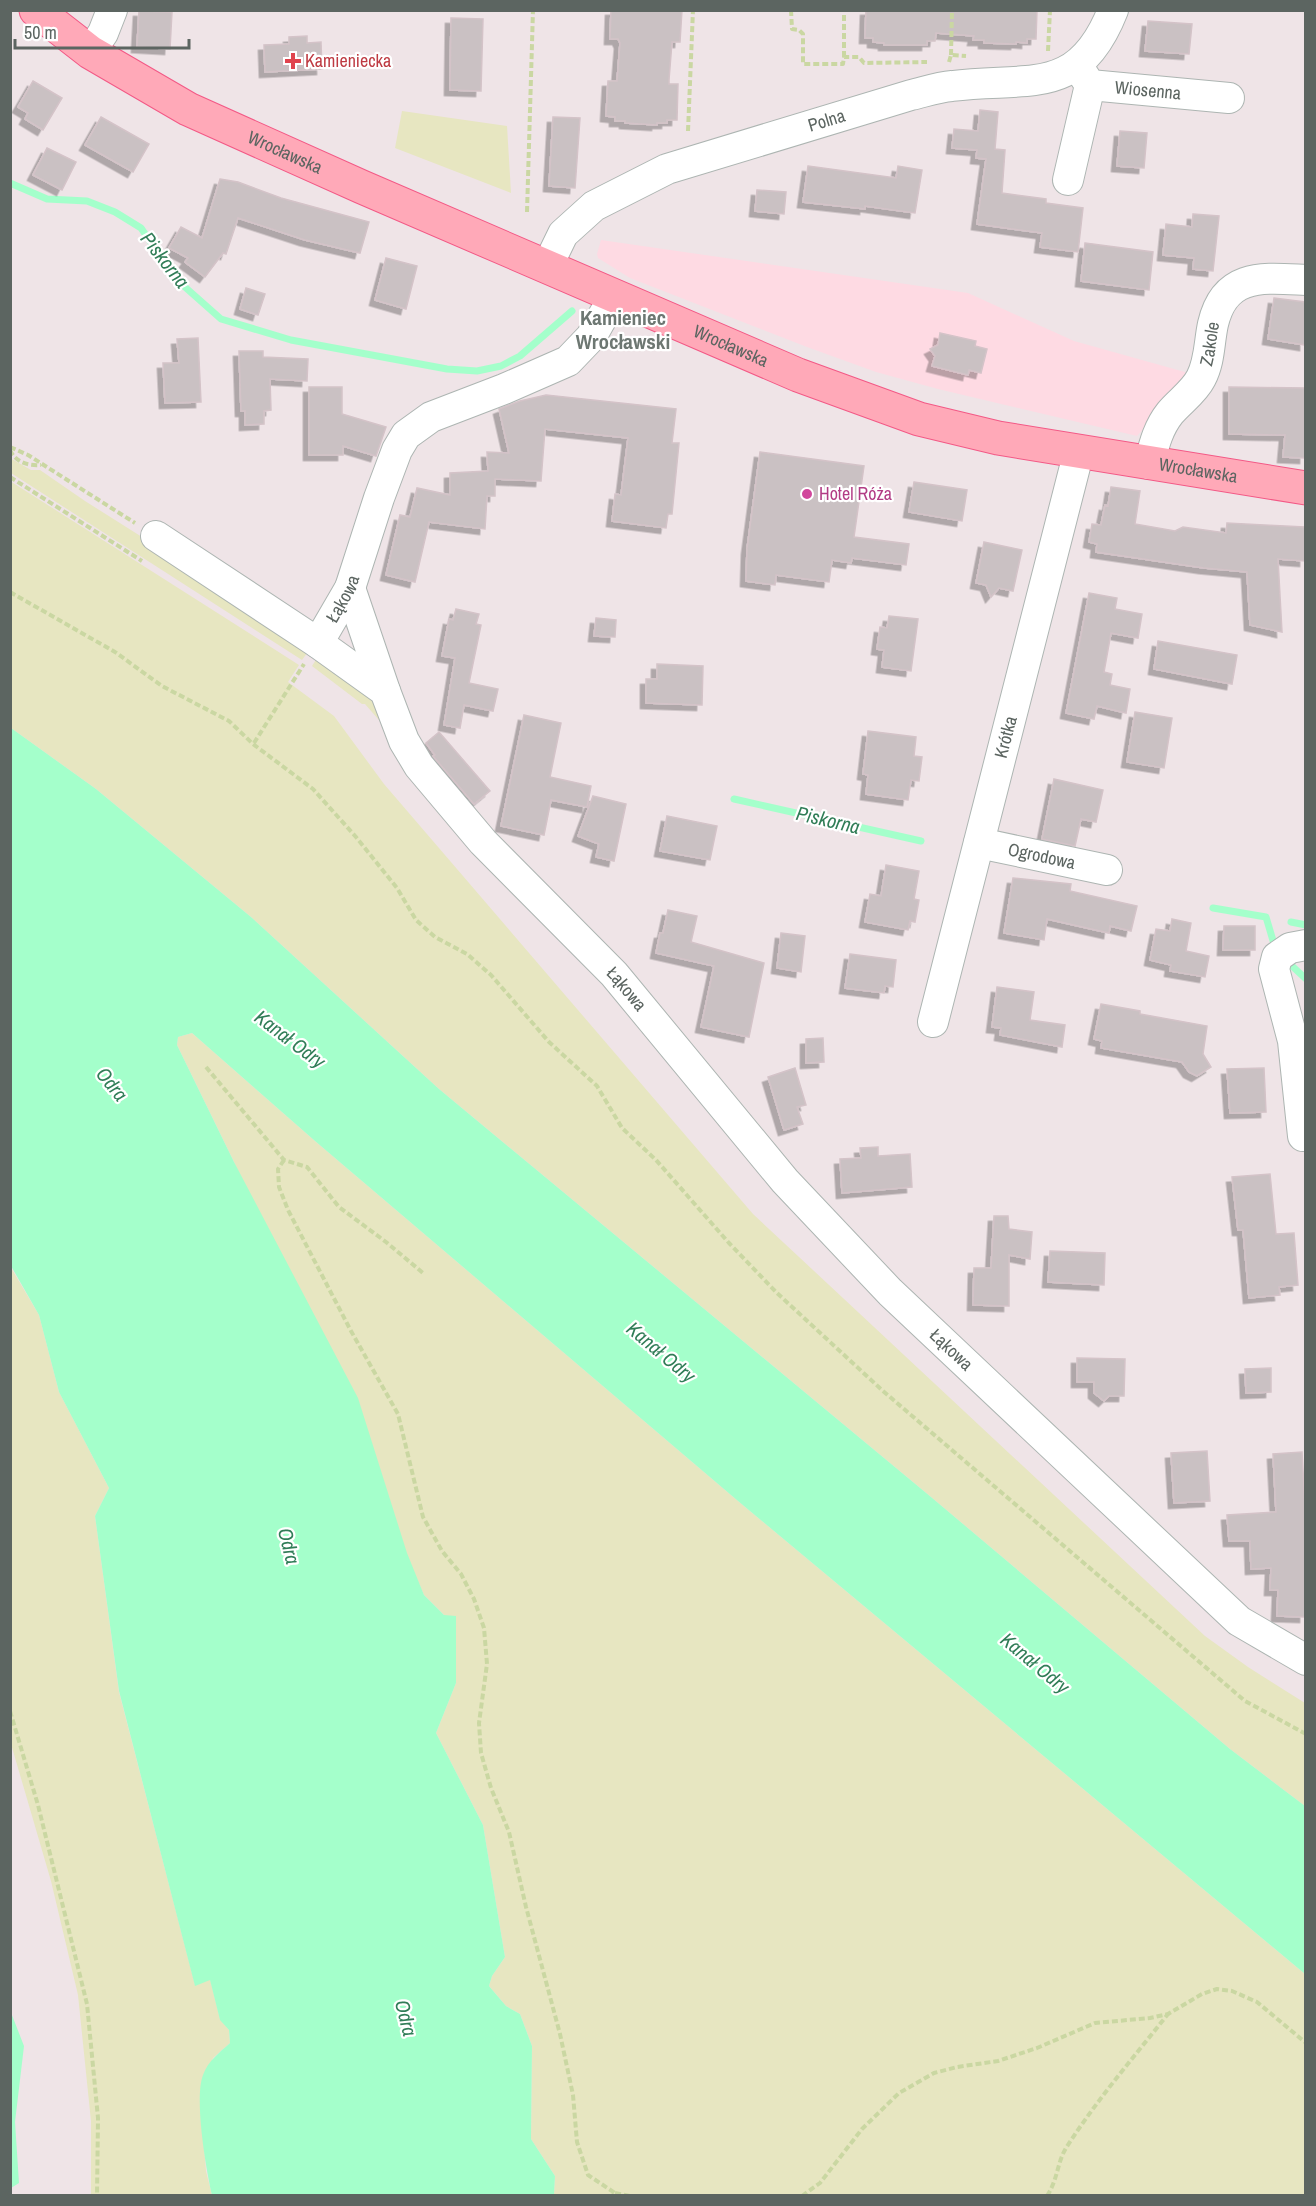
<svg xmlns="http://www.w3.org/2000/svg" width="1316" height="2206" viewBox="0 0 1316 2206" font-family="'Archivo Narrow',sans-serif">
<defs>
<filter id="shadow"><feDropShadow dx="-5.5" dy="5.5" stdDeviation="0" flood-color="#0004"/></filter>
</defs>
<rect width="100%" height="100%" fill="#efe4e7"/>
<!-- commercial -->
<polygon fill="#fedae3" points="601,240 968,293 1074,341 1192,374 1137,436 938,389 876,372 807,347 630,278 598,258 597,254"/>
<!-- green -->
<g fill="#e7e6c1">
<polygon points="402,111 507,126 511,193 395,148"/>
<polygon points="10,458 31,470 40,470 85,501 313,645 302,660 11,473"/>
<polygon points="10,481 299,665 288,682 334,716 384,784 753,1214 1205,1636 1248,1667 1305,1703 1305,1806 1230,1749 931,1497 439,1089 251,917 96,789 11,728"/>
<polygon points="321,652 375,696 385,727 365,704 362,704 312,666"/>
<polygon points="192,1033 315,1141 738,1501 1305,1974 1305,2195 554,2195 555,2176 531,2139 532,2046 520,2014 506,2006 489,1986 492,1976 505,1957 483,1825 436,1733 456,1683 444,1615 424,1595 234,1162 177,1045 178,1037"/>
<polygon points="10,1266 39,1315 59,1392 109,1488 95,1516 119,1692 195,1985 210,1979 220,2019 229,2030 230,2043 213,2058 200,2096 206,2171 212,2195 91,2195 91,2121 78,1995 51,1881 11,1744"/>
</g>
<!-- water -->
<g fill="#a4ffcb">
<path d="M11,728L96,789L251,917L439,1089L931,1497L1230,1749L1305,1806V1974L738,1501L315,1141L192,1033L178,1037L177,1045L234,1162L358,1398L407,1553L424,1595L444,1615L456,1616V1683L436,1733L483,1825L505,1957L492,1976L489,1986L506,2006L520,2014L532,2046L531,2139L555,2176L554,2195H212C206,2170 194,2098 203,2075C208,2061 220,2052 230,2043L229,2030L220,2020L210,1980L195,1986L119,1691L95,1516L109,1488L59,1392L39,1315L11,1266Z"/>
<polygon points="10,2010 24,2046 15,2122 19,2183 11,2188"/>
</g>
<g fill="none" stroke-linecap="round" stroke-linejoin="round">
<!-- stream -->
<g stroke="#a4ffcb" stroke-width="7">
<polyline points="10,183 47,199 87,201 115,212 141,228 177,280 221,319 291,340 447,369 477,371 501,366 520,356 572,311"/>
<polyline points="734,799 921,841"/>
<polyline points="1213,908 1266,917 1274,944"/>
<polyline points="1291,922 1306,925"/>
<polyline points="1292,966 1306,979"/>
</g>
</g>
<!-- building -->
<g fill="#cac1c3" stroke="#d4c3c8" stroke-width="1.5" filter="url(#shadow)">
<polygon points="611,10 682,10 680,42 672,42 669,80 669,84 678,84 677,120 667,120 667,123 657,123 657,125 625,123 625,121 615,121 615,117 606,116 608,81 617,81 620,43 618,39 610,39"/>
<polygon points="866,10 1037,10 1036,39 1027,39 1027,43 1016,42 1016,44 984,43 984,40 973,40 974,36 936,33 935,41 927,41 927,45 884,45 884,43 873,42 873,38 865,38"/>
<polygon points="139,11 172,12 170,49 137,47"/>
<polygon points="451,18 483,19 481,91 450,90"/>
<polygon points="1148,21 1192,24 1189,54 1145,51"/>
<polygon points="307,36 307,43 321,42 322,69 265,72 264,45 289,44 289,37"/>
<polygon points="33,81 62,98 43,130 25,119 28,113 18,107"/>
<polygon points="980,110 998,112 995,149 1005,150 1002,193 1046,199 1046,203 1083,208 1078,252 1040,247 1042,233 977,224 986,159 976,158 977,150 952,148 954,129 978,131"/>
<polygon points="101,117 149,144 133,172 85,145"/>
<polygon points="553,117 580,118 575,188 549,186"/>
<polygon points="1120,131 1147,133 1144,168 1117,166"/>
<polygon points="47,148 76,162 62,190 33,175"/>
<polygon points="808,166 896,178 898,166 922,170 915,213 865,206 865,209 803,202"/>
<polygon points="220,179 238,182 281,198 369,222 360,253 305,240 238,218 226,254 223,253 205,277 185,262 188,258 169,248 181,227 202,238"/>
<polygon points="757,190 786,192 784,214 755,211"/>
<polygon points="1193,214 1219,216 1213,271 1193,269 1194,258 1163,255 1166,224 1192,227"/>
<polygon points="1085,243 1153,252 1149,290 1081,281"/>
<polygon points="386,258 417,266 406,309 375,300"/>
<polygon points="246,288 265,294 258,315 240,309"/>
<polygon points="1274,298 1305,302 1305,345 1268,339"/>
<polygon points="940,333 976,341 975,346 987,349 981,373 969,370 968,375 932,366 935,356 930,349 938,345"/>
<polygon points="198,338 201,402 165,403 163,363 179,363 177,339"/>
<polygon points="239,351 263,351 263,357 308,359 307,381 270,379 271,410 264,411 264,424 245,425 245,411 241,411"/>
<polygon points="309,387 342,387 342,414 386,427 376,456 343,446 343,455 309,455"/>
<polygon points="1229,387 1305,388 1305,458 1283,457 1285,435 1229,434"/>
<polygon points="546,395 676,409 672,443 679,443 672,514 668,514 666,528 612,521 615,494 621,495 628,438 545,429 541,481 495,479 495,496 487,496 485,529 429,522 415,582 386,575 400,515 410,517 417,488 450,495 450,473 488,471 487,452 509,453 499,409 520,401"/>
<polygon points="760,452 864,466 854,537 909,544 906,565 852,558 851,563 832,560 829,582 776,575 775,585 746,581 747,549"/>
<polygon points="914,482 967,490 962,521 909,512"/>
<polygon points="1111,487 1140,491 1135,524 1175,531 1183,527 1226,533 1227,523 1305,527 1305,561 1278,559 1282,632 1250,625 1247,572 1204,568 1096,552 1097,544 1089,542 1092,524 1101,525 1105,505 1108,506"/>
<polygon points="984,542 1022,550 1013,591 999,588 991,597 986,585 976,583"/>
<polygon points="1089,593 1117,598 1115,609 1142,614 1138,638 1111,633 1104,672 1112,674 1110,685 1130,689 1126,713 1097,706 1094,719 1066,713"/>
<polygon points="456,609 479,614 476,624 481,625 469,683 498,689 493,711 464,705 460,728 444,725 455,658 442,656 449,619 453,620"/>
<polygon points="889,616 918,619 911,671 882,667 884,650 877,649 880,627 887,628"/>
<polygon points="596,618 616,620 615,637 594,636"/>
<polygon points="1158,641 1237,655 1232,684 1154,669"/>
<polygon points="657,664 703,666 702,705 646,703 646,679 657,679"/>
<polygon points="1135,712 1172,718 1164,768 1127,762"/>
<polygon points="524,715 561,723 550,777 591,786 587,807 551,800 544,835 501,826"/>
<polygon points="868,731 916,737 914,756 922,757 919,781 911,780 908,800 866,794 868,775 863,774"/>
<polygon points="439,732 490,791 474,804 433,756 435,755 426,743"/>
<polygon points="1054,779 1103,790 1096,822 1081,819 1075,846 1042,839"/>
<polygon points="593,796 626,804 614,861 596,857 599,844 578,836"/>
<polygon points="667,816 717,826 710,860 660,851"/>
<polygon points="886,865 919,871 914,899 919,900 915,922 910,921 908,930 865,922 870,894 881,896"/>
<polygon points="1013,878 1071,884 1070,891 1137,906 1131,931 1110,926 1109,933 1047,919 1044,940 1004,933"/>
<polygon points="668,910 697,916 691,942 764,963 749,1037 701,1027 714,966 656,953 660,933 663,933"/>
<polygon points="1172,919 1191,923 1186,951 1209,956 1205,977 1170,971 1171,965 1150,960 1156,929 1170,931"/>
<polygon points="1224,926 1255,926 1255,950 1223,950"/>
<polygon points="781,933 805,936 801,972 777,968"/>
<polygon points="850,954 896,960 893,987 885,986 884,993 845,988"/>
<polygon points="997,987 1034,992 1030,1020 1065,1025 1062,1047 1000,1035 1001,1028 992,1027"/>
<polygon points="1101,1004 1140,1011 1140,1014 1207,1026 1203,1054 1211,1067 1197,1076 1189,1072 1182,1062 1101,1048 1102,1041 1094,1039"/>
<polygon points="823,1038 824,1062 806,1063 806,1039"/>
<polygon points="795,1068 806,1105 797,1107 803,1124 784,1130 768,1077"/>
<polygon points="1264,1068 1266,1112 1230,1113 1227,1069"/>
<polygon points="878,1147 878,1156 910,1154 912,1187 842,1193 840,1159 861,1158 860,1148"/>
<polygon points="1270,1174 1276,1234 1294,1233 1298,1285 1279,1287 1280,1295 1249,1298 1243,1230 1238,1230 1232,1177"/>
<polygon points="994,1216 1008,1216 1009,1229 1032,1232 1030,1259 1009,1255 1009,1306 973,1305 974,1268 991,1268"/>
<polygon points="1050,1251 1105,1253 1104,1285 1048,1282"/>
<polygon points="1077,1358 1125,1359 1124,1396 1109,1396 1104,1401 1094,1393 1094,1382 1077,1382"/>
<polygon points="1271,1368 1271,1392 1246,1393 1245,1369"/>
<polygon points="1207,1451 1210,1501 1174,1503 1171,1453"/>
<polygon points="1302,1452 1305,1506 1305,1617 1277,1616 1278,1590 1270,1590 1271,1568 1251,1569 1250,1541 1229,1541 1227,1515 1276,1512 1273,1454"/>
</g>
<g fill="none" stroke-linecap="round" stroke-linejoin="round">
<defs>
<g id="minor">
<polyline points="90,52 103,33 112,10"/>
<path id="s1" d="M1077,65L1090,85L1229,98"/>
<polyline points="1068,180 1090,85"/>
<path id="s2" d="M547,267L563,234L594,206L667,169L911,95C924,92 938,87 952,86C1028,76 1078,99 1113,10"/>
<path id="s3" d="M1149,464C1154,445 1158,428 1170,413C1180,401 1194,392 1201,378C1210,361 1209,342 1213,324C1225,272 1264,278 1306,280"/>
<path id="s4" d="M156,536L318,643L385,691L404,741L419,766L483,842L614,974L785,1181L890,1292L1239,1621L1306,1660"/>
<polyline points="350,588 385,691"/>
<path id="s5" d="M318,643L350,588L379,498L397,450L406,435L431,417L504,389L568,361L591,337L615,295"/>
<path id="s6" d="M979,843L1107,870"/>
<path id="s7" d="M933,1022L1079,451"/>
<polyline points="1303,1136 1293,1041 1274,969 1277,957 1290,948 1306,945"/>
</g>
<g id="major">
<path id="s8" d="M36,10L90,52L188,109L362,187L798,375L919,419L998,438L1306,488"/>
</g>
</defs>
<!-- minor casing -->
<use href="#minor" stroke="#adb5b2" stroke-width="32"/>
<!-- major casing -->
<use href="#major" stroke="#f35986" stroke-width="35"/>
<!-- path -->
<g stroke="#cad7a2" stroke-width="4" stroke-dasharray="6 3" stroke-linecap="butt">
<polyline points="791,10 792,29 799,30 803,34 803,64 843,64 844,57 859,57 864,63 927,62"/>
<polyline points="1048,51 1050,10"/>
<polyline points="951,55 952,10"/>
<polyline points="844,57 844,10"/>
<polyline points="949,62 951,55 966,56"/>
<polyline points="688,131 693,10"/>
<polyline points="527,212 533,10"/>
<polyline points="10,447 28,455 135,523"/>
<path d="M10,450C16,463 29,466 41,465"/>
<polyline points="10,477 142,561"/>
<polyline points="10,592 115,652 162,686 229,721 253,744 313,789 356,837 397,888 416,920 435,937 467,954 491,975 549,1042 597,1086 622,1128 656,1160 729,1243 777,1293 883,1391 1245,1701 1306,1734"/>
<polyline points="254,743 304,664"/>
<polyline points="206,1067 284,1160 307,1167 339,1207 386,1242 423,1273"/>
<polyline points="284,1160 278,1169 279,1187 288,1210 351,1331 398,1414 423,1517 442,1551 461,1574 474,1599 484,1628 487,1664 479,1723 481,1753 491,1788 509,1832 526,1907 560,2034 573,2095 577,2142 588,2175 615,2193 612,2196"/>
<polyline points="10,1711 38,1805 87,2004 98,2118 97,2196"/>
<polyline points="615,2193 630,2196"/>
<polyline points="802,2196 820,2183 862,2129 899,2093 934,2073 957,2067 998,2061 1037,2048 1095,2023 1150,2018 1168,2014 1202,1994 1217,1989 1232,1991 1257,2002 1306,2043"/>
<path d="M1047,2196C1058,2179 1057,2163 1066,2148C1096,2101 1133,2058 1168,2014"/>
</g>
<!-- minor -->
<use href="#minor" stroke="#fff" stroke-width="30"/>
<!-- major -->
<use href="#major" stroke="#ffa9b8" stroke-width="33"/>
</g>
<!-- markers -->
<path fill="#e0444e" stroke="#fff" stroke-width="2" d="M290 52h6v6h6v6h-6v6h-6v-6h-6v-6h6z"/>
<circle fill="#d1479c" stroke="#fff" stroke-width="2" cx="807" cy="494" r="6"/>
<g text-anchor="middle" stroke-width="4.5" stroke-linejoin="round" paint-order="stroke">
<!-- health labels -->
<g font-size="18" fill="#be3a42" stroke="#fff" text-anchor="start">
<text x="305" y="67">Kamieniecka</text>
</g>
<!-- street labels -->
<g font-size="18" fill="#5c6561" stroke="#fff">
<text dy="6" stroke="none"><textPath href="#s1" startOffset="82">Wiosenna</textPath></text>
<text dy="6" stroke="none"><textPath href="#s2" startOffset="327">Polna</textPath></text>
<text dy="6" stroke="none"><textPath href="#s8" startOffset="288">Wrocławska</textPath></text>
<text dy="6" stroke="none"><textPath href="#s3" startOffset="138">Zakole</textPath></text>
<text dy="6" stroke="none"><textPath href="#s8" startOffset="774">Wrocławska</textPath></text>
<text dy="6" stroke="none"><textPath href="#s8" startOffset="1260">Wrocławska</textPath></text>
<text dy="6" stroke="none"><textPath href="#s5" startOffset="51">Łąkowa</textPath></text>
<text dy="6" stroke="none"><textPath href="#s7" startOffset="294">Krótka</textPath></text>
<text dy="6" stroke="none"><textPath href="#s6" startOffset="64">Ogrodowa</textPath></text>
<text dy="6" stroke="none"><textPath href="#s4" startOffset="664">Łąkowa</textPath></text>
<text dy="6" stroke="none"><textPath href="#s4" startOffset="1150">Łąkowa</textPath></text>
</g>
<!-- hotel labels -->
<g font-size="18" fill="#b23c85" stroke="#fff" text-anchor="start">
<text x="819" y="500">Hotel Róża</text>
</g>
<!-- water labels -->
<g font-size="20" font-style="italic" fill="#307d57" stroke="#fff">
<text transform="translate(165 260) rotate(52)" y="7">Piskorna</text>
<text transform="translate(828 820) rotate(13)" y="7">Piskorna</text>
<text transform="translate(290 1039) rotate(37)" y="7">Kanał Odry</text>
<text transform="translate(112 1084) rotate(51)" y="7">Odra</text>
<text transform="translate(661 1352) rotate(40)" y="7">Kanał Odry</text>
<text transform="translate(289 1546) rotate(76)" y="7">Odra</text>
<text transform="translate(1035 1663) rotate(40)" y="7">Kanał Odry</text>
<text transform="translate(406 2018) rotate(76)" y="7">Odra</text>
</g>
<!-- quarter labels -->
<g font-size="21" font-weight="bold" fill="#6d7772" stroke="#fff">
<text x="623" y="325">Kamieniec<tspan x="623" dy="24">Wrocławski</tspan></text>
</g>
</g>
<!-- border -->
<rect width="1316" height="2206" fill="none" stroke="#5c6561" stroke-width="24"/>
<!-- scale -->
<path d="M15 39v9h174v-9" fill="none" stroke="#5c6561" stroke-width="3"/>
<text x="24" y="39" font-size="18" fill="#5c6561" stroke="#ffffff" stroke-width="4.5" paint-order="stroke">50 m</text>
</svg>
